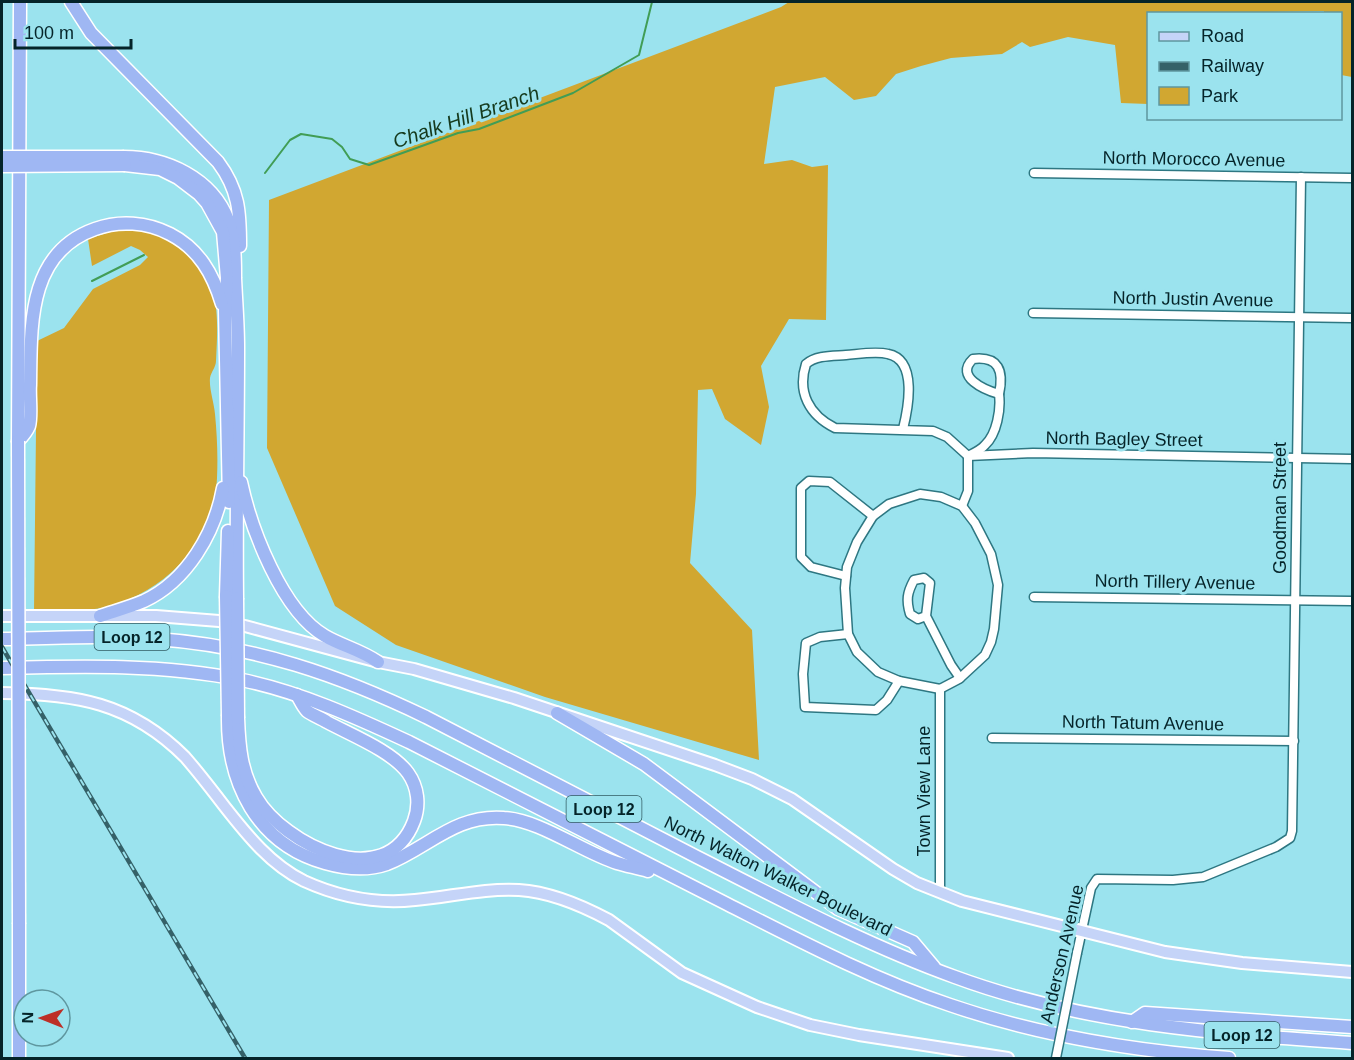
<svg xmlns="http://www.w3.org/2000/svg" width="1354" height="1060" viewBox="0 0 1354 1060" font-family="Arial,sans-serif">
<rect width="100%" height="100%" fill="#9be3ee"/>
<!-- green -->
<g fill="#d1a731">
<polygon points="789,2 1352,2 1352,77 1341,75 1340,14 1324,13 1324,11 1148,14 1148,104 1121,103 1115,45 1068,37 1030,47 1022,42 1002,54 951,58 921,66 896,74 876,96 854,100 825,77 775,87 764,164 792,160 812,167 828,165 826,320 789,319 761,366 769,407 761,445 725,419 712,389 698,390 696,494 690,563 752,630 759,760 545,697 396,645 335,606 267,448 269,200 781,7"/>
<path d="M119,229C162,227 199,251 213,293C219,313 217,340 216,361C216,367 211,372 210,378C209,389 214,402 215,414C217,435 218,456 217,478C215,542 163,595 102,608C80,612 56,610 34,611L37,341L64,328L93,289L140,265L148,257L140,250L131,246L92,266L88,239Z"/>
</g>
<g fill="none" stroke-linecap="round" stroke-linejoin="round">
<!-- stream -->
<g stroke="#419d55" stroke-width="2">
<polyline points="265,173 290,140 301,134 332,139 342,147 350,159 369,165 458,133 479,129 573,93 639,55 652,2"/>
<polyline points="92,281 144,255"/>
</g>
<defs>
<g id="minor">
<polyline points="1034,173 1352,178"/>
<polyline points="1033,313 1352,318"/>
<path d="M973,359C999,356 1004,371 999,394C985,390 954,377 973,359Z"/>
<path d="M903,429C908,409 918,360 888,354C876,351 859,354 846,355C833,356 816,355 806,364C797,392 809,415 835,428L933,431L947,437L968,456L1033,453L1352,459"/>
<polygon points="920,494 941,497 962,506 975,523 991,554 998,585 994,629 991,642 985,655 959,679 940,689 899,681 878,672 857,652 848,634 845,588 847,567 857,542 873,516 889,504"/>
<path d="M962,506L968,491V456C974,453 981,450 985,445C997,434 1001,409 999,394"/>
<polyline points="846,576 811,567 801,557 801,488 809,481 830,482 873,516"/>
<polyline points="1034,597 1352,601"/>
<path d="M926,616L918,619L910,614C906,600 907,593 914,580L924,578L930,583L926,616L951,665L960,678"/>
<polyline points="848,634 820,637 806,643 803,674 805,707 876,710 887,700 899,681"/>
<polyline points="992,738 1294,741"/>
<polyline points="940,893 940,689"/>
<polyline points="1077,953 1091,888 1097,879 1173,880 1203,877 1276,847 1290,838 1292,831 1301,177"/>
</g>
<g id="major">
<polyline points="2,616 156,616 219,621 245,626 378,662 414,669 514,698 715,765 752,779 792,799 893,869 917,883 962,901 1165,952 1242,963 1352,972"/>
<path d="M2,693C75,694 130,702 185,757C199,773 212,790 225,807C247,835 271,865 304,881C339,897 377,904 415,900C450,897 484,888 519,890C551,892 581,905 609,920L682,973L757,1007L810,1025L859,1035L1008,1058"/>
</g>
<g id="highway">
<path d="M71,2L91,33L218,162C239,190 240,212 240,246"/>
<path d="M124,157C166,157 212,178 228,220C235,239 235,258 235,278C236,301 238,324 238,347C238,431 236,514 237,598"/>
<polyline points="125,165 160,169 178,178 199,194 207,203 223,232 227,278 225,311 229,502"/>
<polyline points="18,441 20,2"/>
<path d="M18,441C22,437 27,431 29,426C32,416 29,396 30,385C31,326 27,253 95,229C119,220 147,222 170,234C199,249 213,274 222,304"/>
<path d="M241,482C251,529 282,611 325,636C342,646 361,650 378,662"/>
<polyline points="226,596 228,531"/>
<path d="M100,616C115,611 130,607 144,601C187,581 215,533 223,488"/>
<path d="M2,639C53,638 105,635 157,639C255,646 339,675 426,717C517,764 607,811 697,857C782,900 866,945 955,977C1082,1024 1219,1034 1352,1043"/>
<path d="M2,668C82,666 163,664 242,680C300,692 355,717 409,742C515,797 621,851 727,904C800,941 872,979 950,1005C1040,1036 1134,1051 1229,1058"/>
<polyline points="557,713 644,764 838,909 913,942 934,967"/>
<path d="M228,716C227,783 257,844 325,863C346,869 367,871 387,864C428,848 455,814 504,818C540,820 582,852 617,863C627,866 638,868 648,871"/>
<path d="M238,718C239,746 241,772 256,797C284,845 386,895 414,821C420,805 418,787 408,773C392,751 351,735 327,722C321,718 312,715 307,711C303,707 300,700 297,695"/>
<polyline points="19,924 19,1058"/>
<polyline points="1132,1022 1145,1013 1352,1027"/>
</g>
</defs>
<!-- minor casing -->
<use href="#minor" stroke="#2e7782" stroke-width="11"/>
<!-- major casing -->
<use href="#major" stroke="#fff" stroke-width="14"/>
<!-- highway casing -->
<use href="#highway" stroke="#fff" stroke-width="15"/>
<!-- minor -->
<use href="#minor" stroke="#fff" stroke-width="8"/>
<!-- major -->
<use href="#major" stroke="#c5d4f8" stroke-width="10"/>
<!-- highway -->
<use href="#highway" stroke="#9fb7f3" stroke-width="12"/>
<defs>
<polyline id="rail" points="2,647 245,1058"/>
</defs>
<!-- rail casing -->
<use href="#rail" stroke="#356168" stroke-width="4.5"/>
<!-- rail -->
<use href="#rail" stroke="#9be3ee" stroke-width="2" stroke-dasharray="7" stroke-linecap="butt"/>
<defs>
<polyline id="minor-bridge" points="1056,1058 1077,953"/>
<g id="highway-bridge">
<polyline points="2,157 124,157"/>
<polyline points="2,166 125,165"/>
<polyline points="18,441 19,924"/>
<polyline points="226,596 228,716"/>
<polyline points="237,598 238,718"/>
</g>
</defs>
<!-- minor-bridge casing -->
<use href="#minor-bridge" stroke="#2e7782" stroke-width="11" stroke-linecap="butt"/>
<!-- highway-bridge casing -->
<use href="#highway-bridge" stroke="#fff" stroke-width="15" stroke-linecap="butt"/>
<!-- minor-bridge -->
<use href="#minor-bridge" stroke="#fff" stroke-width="8"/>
<!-- highway-bridge -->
<use href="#highway-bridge" stroke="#9fb7f3" stroke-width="12"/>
</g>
<g text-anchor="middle" stroke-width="6" stroke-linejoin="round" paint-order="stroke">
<!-- shield labels -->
<g fill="#9be3ee" stroke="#325d64" stroke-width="1.5">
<rect x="94.5" y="624" width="75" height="26" rx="4.5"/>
<rect x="566.5" y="796" width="75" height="26" rx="4.5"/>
<rect x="1204.5" y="1022" width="75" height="26" rx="4.5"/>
</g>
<g font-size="16" font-weight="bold" fill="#052429">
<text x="132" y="643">Loop 12</text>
<text x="604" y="815">Loop 12</text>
<text x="1242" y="1041">Loop 12</text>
</g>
<!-- street labels -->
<g font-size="18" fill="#052429" stroke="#9be3ee">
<text transform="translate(1194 159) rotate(1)" y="6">North Morocco Avenue</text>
<text transform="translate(1193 299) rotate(1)" y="6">North Justin Avenue</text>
<text transform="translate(1124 439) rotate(1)" y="6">North Bagley Street</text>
<text transform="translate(1280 508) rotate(-90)" y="6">Goodman Street</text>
<text transform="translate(1175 582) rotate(1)" y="6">North Tillery Avenue</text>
<text transform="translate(1143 723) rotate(1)" y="6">North Tatum Avenue</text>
<text transform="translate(924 791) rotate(-90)" y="6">Town View Lane</text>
<text transform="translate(778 876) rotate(26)" y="6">North Walton Walker Boulevard</text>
<text transform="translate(1062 954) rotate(-77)" y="6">Anderson Avenue</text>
</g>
<!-- water labels -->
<g font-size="20" font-style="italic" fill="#153a1d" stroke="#9be3ee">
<text transform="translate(466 117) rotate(-19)" y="7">Chalk Hill Branch</text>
</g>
</g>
<!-- border -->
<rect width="1354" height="1060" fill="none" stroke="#052429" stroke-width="6"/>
<!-- legend -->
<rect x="1147" y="12" width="195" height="108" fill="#9be3ee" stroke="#5f979f" stroke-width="1.5"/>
<rect x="1159" y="32" width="30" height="9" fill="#c5d4f8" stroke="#5f979f" stroke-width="1.5"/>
<text x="1201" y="42" font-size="18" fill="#052429">Road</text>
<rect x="1159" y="62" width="30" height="9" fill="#356168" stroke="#5f979f" stroke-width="1.5"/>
<text x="1201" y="72" font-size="18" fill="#052429">Railway</text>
<rect x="1159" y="87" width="30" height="18" fill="#d1a731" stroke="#5f979f" stroke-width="1.5"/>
<text x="1201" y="102" font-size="18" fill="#052429">Park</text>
<!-- north arrow -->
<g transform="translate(42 1018) rotate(271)"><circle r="28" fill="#9be3ee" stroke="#5f979f" stroke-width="1.5"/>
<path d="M0-4.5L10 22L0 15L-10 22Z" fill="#bd2f27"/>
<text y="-9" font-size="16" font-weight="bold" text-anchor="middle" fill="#052429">N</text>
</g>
<!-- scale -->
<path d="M15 39v9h116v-9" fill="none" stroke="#052429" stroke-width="3"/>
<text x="24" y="39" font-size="18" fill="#052429" stroke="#9be3ee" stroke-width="4.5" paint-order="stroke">100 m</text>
</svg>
